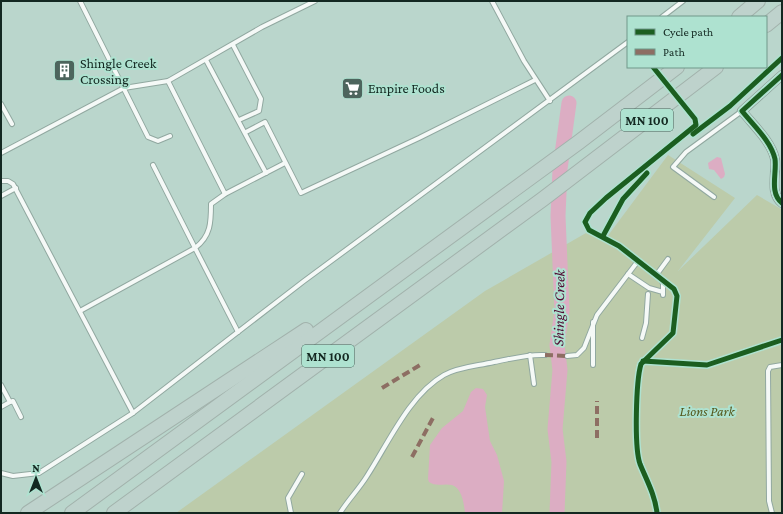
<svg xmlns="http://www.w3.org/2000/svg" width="783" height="514" viewBox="0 0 783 514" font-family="'Crimson Pro',serif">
<rect width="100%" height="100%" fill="#bad6cc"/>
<!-- green -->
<polygon fill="#bccbaa" points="668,155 735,198 678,271 757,195 781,209 782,513 176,513 485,291 586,233 604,241"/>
<!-- water -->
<g fill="#dcadc3">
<polygon points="717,157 721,158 725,174 724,177 721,179 714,170 709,169 708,163"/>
<path d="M476,388L483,389L487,395L485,407L490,441L497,455L504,481L502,513H465C464,504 462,488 452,485C444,483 436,487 429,482L428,479L430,445L442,428L463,411L471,392Z"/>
</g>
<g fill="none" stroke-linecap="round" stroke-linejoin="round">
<!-- river -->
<polyline stroke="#dcadc3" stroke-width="15" points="557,513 559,462 555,429 560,370 557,345 562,311 558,216 560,169 569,103"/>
<defs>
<g id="lane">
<polyline points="80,1 148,137 158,141 170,136"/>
<polyline points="492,1 524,61 550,101"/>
<polyline points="662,17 683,1"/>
<polyline points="233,45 261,99 259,111 239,120"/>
<polyline points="206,60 266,173"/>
<polyline points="168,81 225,194"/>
<polyline points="1,104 12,124"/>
<polyline points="246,132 265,122 301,193 419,138 535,80"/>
<polyline points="1,153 124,88 168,81 262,27 315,1"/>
<polyline points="1,181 8,181 13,184 133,413"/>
<polyline points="1,196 16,188"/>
<polyline points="714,197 673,167 686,152 742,111"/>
<polyline points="628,274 649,288 663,292"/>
<polyline points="657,274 668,259"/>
<polyline points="80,311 195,248 153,165"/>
<path d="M238,332L195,248C211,236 211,222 211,204L225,194L285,163"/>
<polyline points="642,338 646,323 648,294"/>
<polyline points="530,355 534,384"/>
<polyline points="567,356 577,355 584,348 597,315 638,261 661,278 663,284 663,295"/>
<polyline points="593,365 593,322"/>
<polyline points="1,385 10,402 1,407"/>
<polyline points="10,402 13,401 21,417"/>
<polyline points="1,473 13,476 39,473 133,413 304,281 628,42"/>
<polyline points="291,513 288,498 302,474"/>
<path d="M340,513C348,500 359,489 367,476C388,444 409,395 444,375C458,367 477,366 494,362C511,359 527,354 545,355"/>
<polyline points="772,513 769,501 768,371 770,367 782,365"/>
</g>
<path id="street" d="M782,75L742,111C753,125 771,141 775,159C777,173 769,193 782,203"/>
<g id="highway">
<polyline points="739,17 758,1"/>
<polyline points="766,25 782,12"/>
<polyline points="28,513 306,330"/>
<polyline points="72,513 579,142 677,67"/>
<polyline points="114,513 543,199 716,67"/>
</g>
</defs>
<!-- lane casing -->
<use href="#lane" stroke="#91a8a0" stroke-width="6"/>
<!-- street casing -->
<use href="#street" stroke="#91a8a0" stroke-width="10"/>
<!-- highway casing -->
<use href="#highway" stroke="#a2b2ac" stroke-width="16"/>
<!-- lane -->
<use href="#lane" stroke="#f5f9f7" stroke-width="4"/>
<!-- street -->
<use href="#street" stroke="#f5f9f7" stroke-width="8"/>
<!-- highway -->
<use href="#highway" stroke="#bed2cc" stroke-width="14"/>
<!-- quiet -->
<g stroke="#8d6e63" stroke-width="4" stroke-dasharray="8 4" stroke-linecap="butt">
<polyline points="545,355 567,356"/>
<polyline points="382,388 420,365"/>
<polyline points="597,438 597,401"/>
<polyline points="412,457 434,416"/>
</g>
<defs>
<g id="cycleway">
<path d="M653,67L695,119L696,125L606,198L590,213L585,222L589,230L619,246L674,289L677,296L673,333L641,364C636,381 634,447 640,464C647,481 655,495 657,513"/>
<path d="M782,75L742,111C753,125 771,141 775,159C777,173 769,193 782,203"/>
<polyline points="693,134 730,106 782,58"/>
<polyline points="603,236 623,199 647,173"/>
<polyline points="643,361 707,365 782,340"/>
</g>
</defs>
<!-- cycleway casing -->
<use href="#cycleway" stroke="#aee2d0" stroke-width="8"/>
<!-- cycleway -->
<use href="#cycleway" stroke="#1b5e20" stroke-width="5"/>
</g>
<!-- icons -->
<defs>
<symbol id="building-square" viewBox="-11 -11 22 22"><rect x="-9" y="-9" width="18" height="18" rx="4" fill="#4d655d" stroke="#aee2d0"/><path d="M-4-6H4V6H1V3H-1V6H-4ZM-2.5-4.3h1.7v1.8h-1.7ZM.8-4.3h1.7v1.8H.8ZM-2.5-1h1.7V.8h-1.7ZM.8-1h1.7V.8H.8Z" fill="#fff"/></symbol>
<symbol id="supermarket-square" viewBox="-11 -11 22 22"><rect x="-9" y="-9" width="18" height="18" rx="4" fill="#4d655d" stroke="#aee2d0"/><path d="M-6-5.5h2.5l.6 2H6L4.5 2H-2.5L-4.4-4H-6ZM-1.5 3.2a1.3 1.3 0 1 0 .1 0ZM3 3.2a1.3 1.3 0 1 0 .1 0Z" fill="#fff"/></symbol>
</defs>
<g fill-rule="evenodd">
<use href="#building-square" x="52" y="58" width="25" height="25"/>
<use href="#supermarket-square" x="340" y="76" width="25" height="25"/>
</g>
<g text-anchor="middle" stroke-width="4" stroke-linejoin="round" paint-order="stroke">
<!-- shield labels -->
<g fill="#aee2d0" stroke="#426056" stroke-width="1">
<rect x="621" y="109" width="52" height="22" rx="3"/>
<rect x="302" y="345" width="52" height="22" rx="3"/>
</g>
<g font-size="13" font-weight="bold" fill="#132821">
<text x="647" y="125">MN 100</text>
<text x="328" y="361">MN 100</text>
</g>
<!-- poi labels -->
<g font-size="14" fill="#132821" stroke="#aee2d0" text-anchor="start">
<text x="80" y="68">Shingle Creek<tspan x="80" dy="16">Crossing</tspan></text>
<text x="368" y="93">Empire Foods</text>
</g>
<!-- park labels -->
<g font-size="14" font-style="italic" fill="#55581d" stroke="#aee2d0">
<text x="707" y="416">Lions Park</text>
</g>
<!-- water labels -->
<g font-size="15" font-style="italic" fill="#510b33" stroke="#aee2d0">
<text transform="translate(559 308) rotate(-89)" y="5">Shingle Creek</text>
</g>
</g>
<!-- border -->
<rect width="783" height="514" fill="none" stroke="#132821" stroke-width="4"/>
<!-- legend -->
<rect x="627" y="16" width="140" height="52" fill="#aee2d0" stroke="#70988a"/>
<rect x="635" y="29" width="20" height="6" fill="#1b5e20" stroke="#70988a"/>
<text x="663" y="36" font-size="12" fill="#132821">Cycle path</text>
<rect x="635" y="49" width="20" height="6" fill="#8d6e63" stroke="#70988a"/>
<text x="663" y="56" font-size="12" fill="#132821">Path</text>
<!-- north arrow -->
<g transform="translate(36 478)" stroke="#aee2d0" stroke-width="3" paint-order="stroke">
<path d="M0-3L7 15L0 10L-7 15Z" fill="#132821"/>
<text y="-6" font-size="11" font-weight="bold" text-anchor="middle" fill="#132821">N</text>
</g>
</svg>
